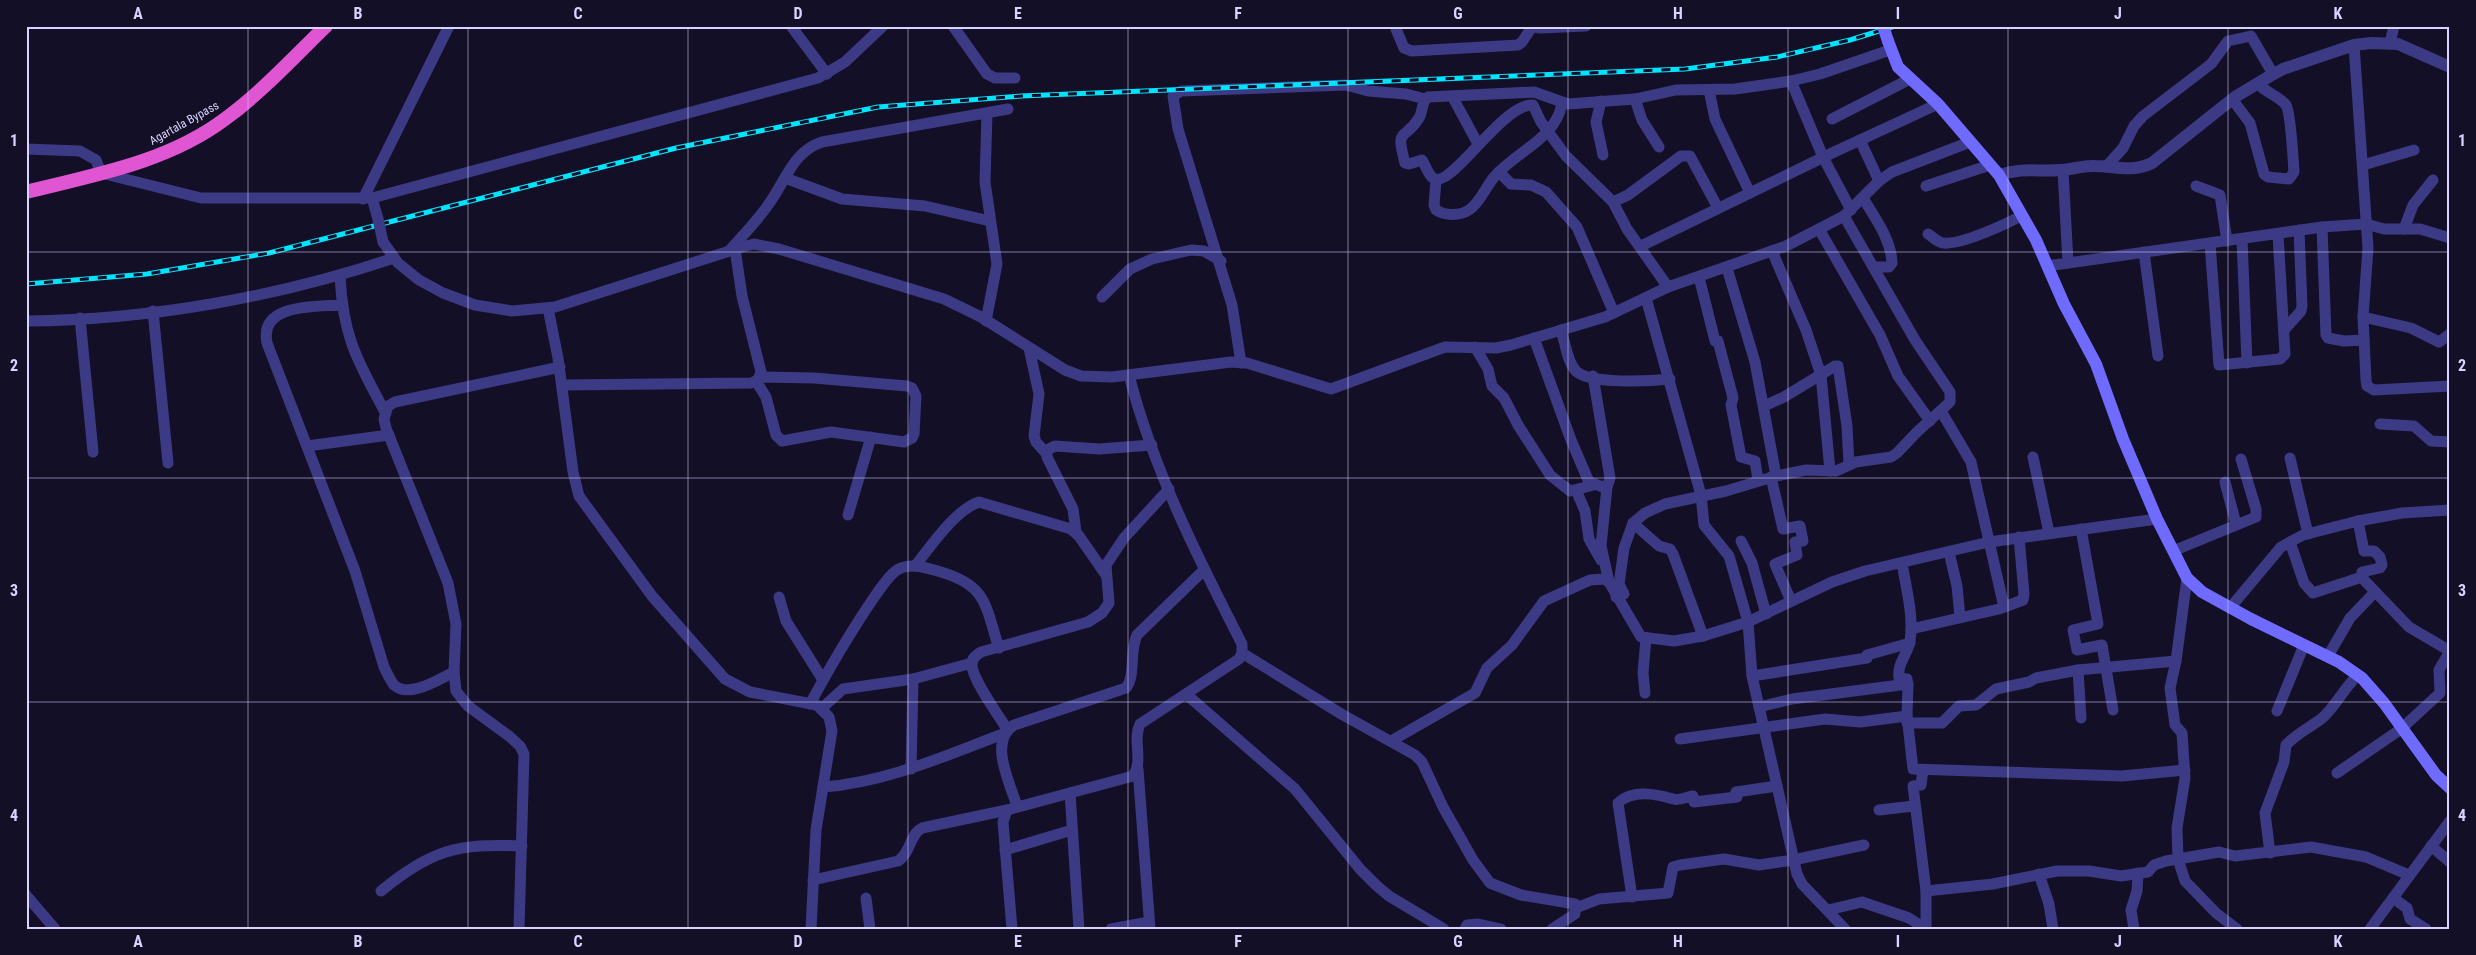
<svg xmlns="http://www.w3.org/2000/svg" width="2476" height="955" viewBox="0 0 2476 955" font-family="'Roboto Condensed',sans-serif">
<rect width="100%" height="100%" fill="#130f26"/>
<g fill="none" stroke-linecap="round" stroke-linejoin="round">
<!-- minor -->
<g stroke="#3d3a85" stroke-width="11">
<polyline points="791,26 827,74"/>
<polyline points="953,26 987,74 995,78 1015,78"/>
<polyline points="1529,26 1540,28 1586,26"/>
<polyline points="1396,29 1404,48 1412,51 1518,45 1522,42 1532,27"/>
<polyline points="2390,43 2394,26"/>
<polyline points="2354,45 2368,248 2363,317 2366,380 2367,386 2374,390 2450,386"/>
<polyline points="1791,81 1823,157 1851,210"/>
<polyline points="1709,90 1715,119 1750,193"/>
<polyline points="1452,96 1478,144"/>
<polyline points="1635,99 1642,120 1659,147"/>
<path d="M2232,99L2250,123L2264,174L2268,177L2289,179L2294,172C2293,159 2291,113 2286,105C2278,95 2265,93 2258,83"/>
<polyline points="1601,101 1596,122 1603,155"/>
<polyline points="1832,119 1910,79"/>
<polyline points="1860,140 1879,181"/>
<polyline points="26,149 80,151 96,160 101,173 201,198 372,198 818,78 845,62 883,26"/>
<polyline points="2363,165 2414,150"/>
<polyline points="2106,167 2123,148 2134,126 2143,116 2211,64 2228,41 2251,36 2273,74"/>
<polyline points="2063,170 2068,263"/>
<polyline points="1499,172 1511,184 1531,185 1546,192 1577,227 1614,313"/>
<polyline points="785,178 842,199 925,206 990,221"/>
<path d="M1436,180L1434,205L1436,210C1445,216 1460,216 1469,210C1480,203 1486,186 1495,176C1517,151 1555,139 1562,104"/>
<polyline points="1926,186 1990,165"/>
<polyline points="2196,186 2220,195 2227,241"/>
<polyline points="372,198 378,219"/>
<path d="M1863,198C1875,218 1891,239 1892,263L1889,267H1875"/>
<polyline points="363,199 449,26"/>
<polyline points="1613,202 1628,195 1681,156 1690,156 1718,208"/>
<polyline points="2322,227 2326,335 2328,338 2344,341 2364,340"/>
<polyline points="1819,229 1880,335 1898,376 1930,421"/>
<polyline points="2404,229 2413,205 2433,180"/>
<path d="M1928,234C1933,237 1938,243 1944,243C1961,245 2006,224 2021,216"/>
<polyline points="2242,239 2247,363"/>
<polyline points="383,242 398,263 419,280 443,293 475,305 512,311 555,307 742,247 754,244 779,249 944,299 981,317 1065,370 1081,376 1112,377 1231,362 1247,363 1331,389 1445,347 1496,348 1511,345 1605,317 1668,287 1786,246 1844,216 1879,181 1892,172 1970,142"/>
<polyline points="2210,243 2219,365 2280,359 2285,354 2278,234"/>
<polyline points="1641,246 1832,153 1938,104"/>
<path d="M730,250C743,235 757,221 768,205C786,181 792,152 822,142L1008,109"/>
<polyline points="1772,251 1806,330 1821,375 1830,471"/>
<polyline points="2144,252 2158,356"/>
<polyline points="2047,266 2322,227 2366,224 2384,229 2420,229 2450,238"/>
<polyline points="1727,268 1755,362 1776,476"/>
<path d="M340,276C343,337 357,360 385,412"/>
<polyline points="1699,277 1715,341 1718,341 1733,398 1731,405 1741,457 1755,461 1758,480"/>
<path d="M1668,287L1627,229L1613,202L1566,156L1541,122L1533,105C1503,103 1453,186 1435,179C1429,177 1426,166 1422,160L1409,164L1405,163C1395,126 1404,142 1419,118C1423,112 1421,102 1428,97L1534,92L1568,104L1635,99L1676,90L1735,89L1791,81L1820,74L1890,50"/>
<polyline points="1102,297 1130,269 1152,259 1191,250 1204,251 1221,261"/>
<polyline points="1646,298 1701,495 1704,525 1729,556 1748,622 1752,676 1797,874 1802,884 1845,929"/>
<path d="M341,305C316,307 259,303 267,343L355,571L384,667C387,673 390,680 394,685C409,699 439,679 454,672"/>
<polyline points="548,308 558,358 573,472 579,496 652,596 725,679 750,692 817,705 829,717 832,731 816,830 811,929"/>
<polyline points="153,311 168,463"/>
<polyline points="2363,317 2411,328 2439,342 2450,334"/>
<polyline points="80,318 93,452"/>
<path d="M26,321C149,320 278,297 394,258"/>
<polyline points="986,321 997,264 985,182 987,113"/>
<path d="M1561,330C1565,341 1567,361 1575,370C1587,385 1652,381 1670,379"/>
<polyline points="2284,330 2301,311 2302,306 2299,230"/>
<polyline points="1534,338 1571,440 1589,482 1603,487 1607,487 1610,478 1593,376"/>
<polyline points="1475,347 1488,369 1492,386 1504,398 1518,425 1550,475 1570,491 1594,485"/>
<polyline points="1029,348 1039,394 1034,436 1036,442 1046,453"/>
<polyline points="1241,363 1232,305 1178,129 1173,96 1181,91 1346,85 1368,91 1406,94 1425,99"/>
<polyline points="756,381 766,397 776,435 782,441 831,432 904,442 912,438 914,434 916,396 912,388 907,386 814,378 760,377"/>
<polyline points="562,385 751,383 758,380 761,372 742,296 735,249"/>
<polyline points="1764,406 1784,397 1835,366 1838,366 1847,426 1849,465"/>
<polyline points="1941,411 1971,462 2004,607"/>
<polyline points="2380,424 2414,426 2431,441 2450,442"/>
<polyline points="307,446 389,435"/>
<polyline points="2033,457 2049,533"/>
<polyline points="2290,458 2308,534"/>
<polyline points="1771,477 1783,529 1800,526 1803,541 1795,542 1797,555 1775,564 1791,601"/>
<polyline points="2225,482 2236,524"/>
<polyline points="1607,487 1601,546 1609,582"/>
<polyline points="1576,490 1585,511 1589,539 1601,560"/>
<polyline points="848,515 871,437"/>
<polyline points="1633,523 1659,546 1670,549 1673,554 1703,636"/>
<polyline points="2081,529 2098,624 2073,630 2077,650 2102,645 2113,710"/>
<polyline points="1076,532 1073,509 1047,457 1047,450 1055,446 1099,449 1152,445"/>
<polyline points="1741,541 1752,563 1766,614"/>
<polyline points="2290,542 2304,583 2313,593 2362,577"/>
<polyline points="2173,551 2256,517 2256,509 2241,459"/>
<polyline points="1949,552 1957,586 1960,617"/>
<path d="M1902,563C1906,588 1914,616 1910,641C1907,656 1897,663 1899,678L1907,679L1908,684L1907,716L1913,769L2122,776L2185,770"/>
<path d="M915,566C931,546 955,510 979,502L1071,529L1079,536L1106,575"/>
<polyline points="2187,578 2176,661 2170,688 2175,725 2182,733 2185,778 2177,828 2178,859 2185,881 2216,913 2237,929"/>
<polyline points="779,597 786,621 823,680"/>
<polyline points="1616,597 1624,594 1619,584 1624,548 1633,523 1645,513 1665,504 1726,491 1776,476 1806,470 1836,471 1856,462 1891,457 1897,453 1917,432 1950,402 1950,392 1915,340 1844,216"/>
<polyline points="2230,608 2281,547 2303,535 2358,521 2402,513 2450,510"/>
<polyline points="1911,629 1999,609 2023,600 2024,594 2019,537"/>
<polyline points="1242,653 1343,715 1415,755 1422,762 1443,807 1473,860 1490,883 1521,895 1575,904 1575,914 1552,929"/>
<polyline points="2328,656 2350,618 2375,592"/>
<polyline points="2078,670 2081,718"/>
<polyline points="1752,676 1867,658 1867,655 1910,643"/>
<polyline points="1645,693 1643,673 1646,638"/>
<polyline points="1186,694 1295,789 1360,869 1377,886 1389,896 1444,929"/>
<path d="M810,704C830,667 851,631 875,596C881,588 888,576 897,570C911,562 927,568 941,572C988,586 985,606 999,648"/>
<polyline points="1759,707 1792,699 1908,684"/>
<polyline points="821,709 843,689 913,679 972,663"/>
<polyline points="2277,711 2304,645"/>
<polyline points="1907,723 1942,723 1959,706 1976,705 1996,689 2029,682 2036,678 2078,670 2176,661"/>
<path d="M1007,729C999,716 971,678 972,664C972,658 976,655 981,652L1088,622L1102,613L1109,603L1106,565L1124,538L1169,489"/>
<polyline points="1680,739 1825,719 1860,722 1907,716"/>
<polyline points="1391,741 1475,693 1487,668 1512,645 1544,601 1590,580 1604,579 1609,582 1641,637 1674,641 1703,636 1748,622 1832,582 1865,571 1989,542 2157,519"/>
<polyline points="911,769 913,679"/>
<polyline points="1138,769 1150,929"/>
<polyline points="1923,770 1921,785 1913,786 1926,891 1926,929"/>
<polyline points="2337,773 2401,729 2440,693 2439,670 2450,651 2409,627 2364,580 2362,572 2380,568 2382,565 2380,557 2374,551 2364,551 2358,521"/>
<path d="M823,787C887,782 944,756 1003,734"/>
<polyline points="1070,793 1079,929"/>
<path d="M1017,806C1010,783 988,741 1014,725L1126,688C1136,675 1129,651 1137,635L1204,570"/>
<polyline points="1879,810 1914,806"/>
<polyline points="2431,846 2450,862"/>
<polyline points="1005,850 1072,830"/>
<path d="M2270,853L2265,813L2284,762L2286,745C2296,734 2309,728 2321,719C2333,710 2344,688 2357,676"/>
<polyline points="2039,874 2049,904 2053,929"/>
<path d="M813,880L898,861C911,853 909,835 922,828L1007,810"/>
<path d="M381,891C431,850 457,843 522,846"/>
<polyline points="1926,891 1993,884 2057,871 2089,871 2121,876 2148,872 2154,865 2166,861 2219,852 2235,856 2311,847 2366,857 2409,875"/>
<polyline points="26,895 55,929"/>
<path d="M1632,897L1618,803C1633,789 1656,794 1673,799C1678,801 1687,797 1693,796L1694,802L1737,797L1736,792L1777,786"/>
<polyline points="866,898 870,929"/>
<polyline points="2393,898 2407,908 2410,919 2426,929"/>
<polyline points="1576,908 1599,899 1668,893 1673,867 1680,865 1724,859 1759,865 1793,860 1864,845"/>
<polyline points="1828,910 1862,902 1909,918 1926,929"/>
<polyline points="519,929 524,754 520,746 509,736 468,706 456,691 454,672 456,624 448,583 386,428 384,419 388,406 395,402 560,367"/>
<path d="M1012,929L1003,822L1007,810L1133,776C1144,761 1132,740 1140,724L1239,659L1242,653V644C1198,558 1153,469 1129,375"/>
<polyline points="1111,929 1149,922"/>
<polyline points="1465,929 1467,925 1478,924 1501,929"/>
<polyline points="2134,929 2131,910 2137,891 2138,873"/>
<polyline points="2370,929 2450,821"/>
</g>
<!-- tertiary -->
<path stroke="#3d3a85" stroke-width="12" d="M1999,175C2026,167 2035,172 2060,170C2072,170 2083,165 2095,166C2116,166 2131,173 2152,163L2235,97L2270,76L2283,69L2354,45L2371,43L2398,44L2450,67"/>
<!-- secondary -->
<polyline stroke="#6f6bff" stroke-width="12" points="1888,41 1898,67 1938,104 1999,175 2036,240 2064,304 2096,364 2123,439 2157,519 2187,578 2202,592 2251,619 2339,662 2362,678 2384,703 2436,775 2450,788"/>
<!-- trunk -->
<path stroke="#e055d1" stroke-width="14" d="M26,192C94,175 168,162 225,119C262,92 293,58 326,26"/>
<defs>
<polyline id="rail" points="26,284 147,274 269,253 676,148 878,107 1021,96 1685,69 1777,57 1850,40 1895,26"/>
</defs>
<!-- rail casing -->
<use href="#rail" stroke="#00e5ff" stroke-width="5"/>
<!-- rail -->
<use href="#rail" stroke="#130f26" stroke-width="3" stroke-dasharray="9" stroke-linecap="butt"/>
<!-- minor-bridge -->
<polyline stroke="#3d3a85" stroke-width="11" points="378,219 383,242"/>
<!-- secondary-bridge -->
<polyline stroke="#6f6bff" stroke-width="12" points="1883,26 1888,41"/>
</g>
<!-- grid -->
<path fill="none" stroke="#d9d4ff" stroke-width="1" stroke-opacity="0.55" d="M248,26V929M468,26V929M688,26V929M908,26V929M1128,26V929M1348,26V929M1568,26V929M1788,26V929M2008,26V929M2228,26V929M26,252H2450M26,478H2450M26,702H2450"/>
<g text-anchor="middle" stroke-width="4.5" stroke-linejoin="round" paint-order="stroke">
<!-- street labels -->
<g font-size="12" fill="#d9d4ff" stroke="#130f26">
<text transform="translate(184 123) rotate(-29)" y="4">Agartala Bypass</text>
</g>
</g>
<!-- border -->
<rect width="2476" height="955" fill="none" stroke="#130f26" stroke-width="55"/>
<rect x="28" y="28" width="2420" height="900" fill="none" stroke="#d9d4ff" stroke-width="2"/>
<g font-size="16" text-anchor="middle" font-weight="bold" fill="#d9d4ff">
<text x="138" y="19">A</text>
<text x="358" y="19">B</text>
<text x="578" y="19">C</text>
<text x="798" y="19">D</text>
<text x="1018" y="19">E</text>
<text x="1238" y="19">F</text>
<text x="1458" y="19">G</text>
<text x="1678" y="19">H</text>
<text x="1898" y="19">I</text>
<text x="2118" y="19">J</text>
<text x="2338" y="19">K</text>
<text x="14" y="146">1</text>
<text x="2462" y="146">1</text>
<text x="14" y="371">2</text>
<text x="2462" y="371">2</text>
<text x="14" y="596">3</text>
<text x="2462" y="596">3</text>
<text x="14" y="821">4</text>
<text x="2462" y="821">4</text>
<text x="138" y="947">A</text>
<text x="358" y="947">B</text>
<text x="578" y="947">C</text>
<text x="798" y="947">D</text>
<text x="1018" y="947">E</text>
<text x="1238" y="947">F</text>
<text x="1458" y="947">G</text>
<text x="1678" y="947">H</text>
<text x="1898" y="947">I</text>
<text x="2118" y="947">J</text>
<text x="2338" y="947">K</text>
</g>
</svg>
